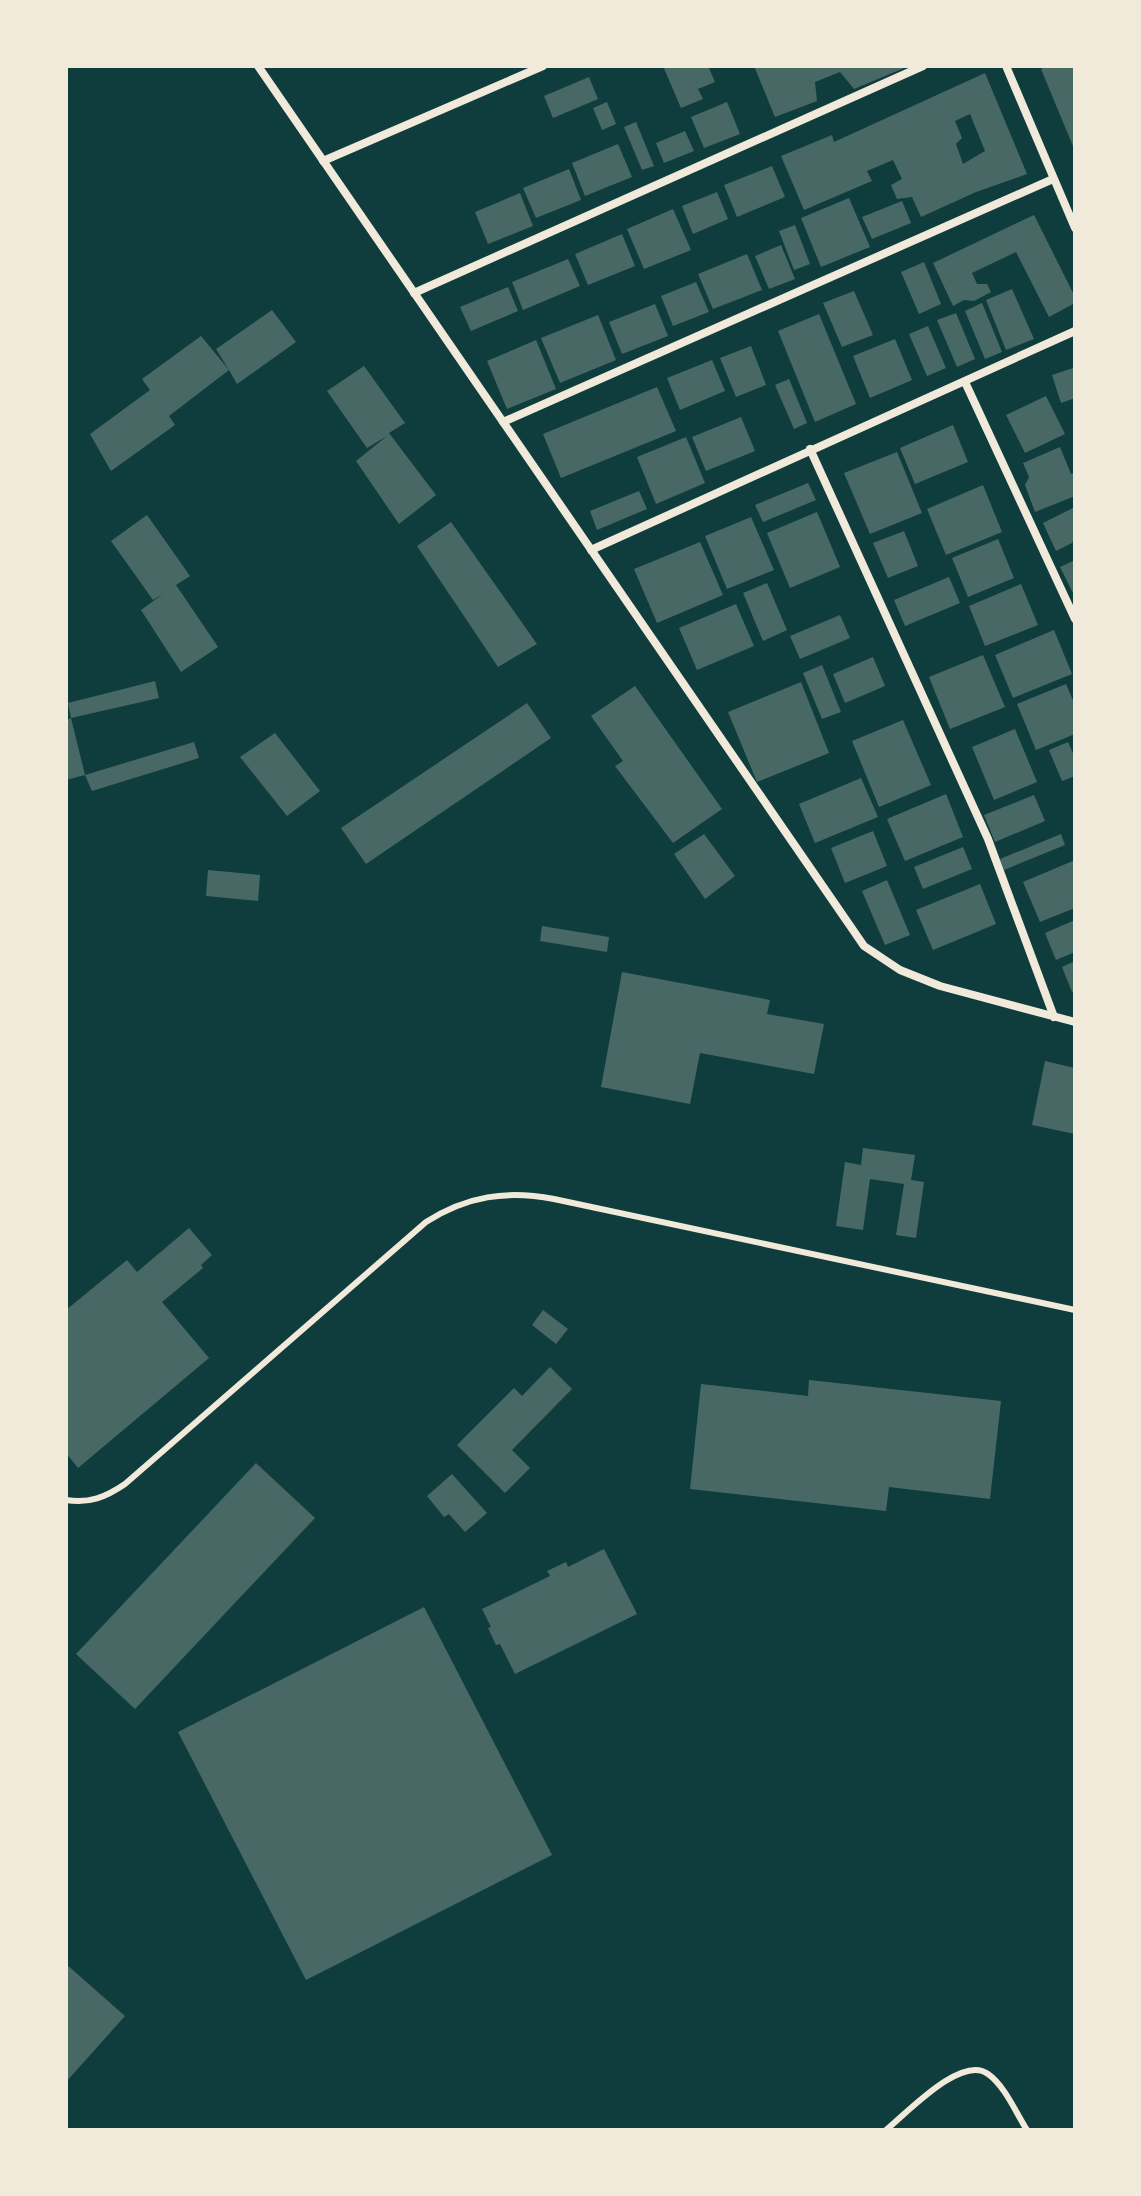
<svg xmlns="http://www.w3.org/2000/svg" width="1141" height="2196" viewBox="0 0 1141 2196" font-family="Arial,sans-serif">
<rect width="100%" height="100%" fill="#0f3d3e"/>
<!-- building -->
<g fill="#486865" fill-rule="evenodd">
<polygon points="663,66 708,66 715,82 698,89 703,99 681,108"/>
<polygon points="754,66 909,66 854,89 840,72 815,82 817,101 775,117"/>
<polygon points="1047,66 1075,66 1075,151 1041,69"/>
<path d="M985,73L1027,174L976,192L921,217L912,197L897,199L891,185L902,179L893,160L867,171L872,181L804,210L781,156L832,135L834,142ZM970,114L985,151L963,164L956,144L962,138L955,121Z"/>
<polygon points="589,77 598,99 553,118 544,96"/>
<polygon points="607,102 616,124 602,130 593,108"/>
<polygon points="727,102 740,134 704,148 691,117"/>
<polygon points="636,122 654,166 642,170 624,127"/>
<polygon points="685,131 694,151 664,163 656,143"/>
<polygon points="618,144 632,177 585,196 572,163"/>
<polygon points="772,166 785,197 737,217 724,185"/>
<polygon points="569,169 581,200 536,218 523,188"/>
<polygon points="717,192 728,219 693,234 682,206"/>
<polygon points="520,193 533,226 488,244 475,212"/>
<polygon points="849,198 870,247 821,267 801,218"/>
<polygon points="902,201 911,223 872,239 862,217"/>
<polygon points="673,209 691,250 644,269 627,229"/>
<polygon points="1034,215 1075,297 1075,303 1049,317 1016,252 972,273 977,284 987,284 991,292 974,301 964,300 953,306 933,263"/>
<polygon points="795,225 810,264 794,270 779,231"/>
<polygon points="622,234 635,266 588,285 575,254"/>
<polygon points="781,245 795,279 769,289 755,256"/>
<polygon points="747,254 762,290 713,309 698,274"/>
<polygon points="568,259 580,286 523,310 512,282"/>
<polygon points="924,262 941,304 919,314 901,272"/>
<polygon points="696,282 709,312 673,326 661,296"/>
<polygon points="508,287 518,311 471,331 460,307"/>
<polygon points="1012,289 1034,339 1006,350 986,300"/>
<polygon points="854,291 873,335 842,347 823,303"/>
<polygon points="982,303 1002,352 985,359 965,311"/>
<polygon points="655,304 668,336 622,354 609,322"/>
<polygon points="272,310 296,342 237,384 229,370 169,416 175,425 111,471 90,434 150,390 142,379 201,336 229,370 216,349"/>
<polygon points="956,313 975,359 957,367 937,320"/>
<polygon points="819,314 856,404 815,422 778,331"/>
<polygon points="598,315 616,360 560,383 541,338"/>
<polygon points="928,326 946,368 927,376 909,334"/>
<polygon points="895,339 912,380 870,398 853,356"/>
<polygon points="536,340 556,389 507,409 487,361"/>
<polygon points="751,346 766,385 736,397 720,358"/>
<polygon points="712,360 725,391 680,410 667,378"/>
<polygon points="364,366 405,423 389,433 436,495 399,524 356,461 387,436 367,448 327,391"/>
<polygon points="1073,368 1075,398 1061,403 1052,375"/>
<polygon points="789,379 807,423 794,429 775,385"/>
<polygon points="657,387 676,431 561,478 543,434"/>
<polygon points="1046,396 1065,434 1025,453 1006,415"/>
<polygon points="741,417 755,451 706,471 692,437"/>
<polygon points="953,425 968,462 915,484 900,448"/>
<polygon points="686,437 705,483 656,504 637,457"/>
<polygon points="1060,447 1071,474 1075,472 1075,496 1035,512 1025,485 1029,477 1023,463"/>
<polygon points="897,452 922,513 870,534 844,473"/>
<polygon points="808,483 816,500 763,522 755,505"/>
<polygon points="983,485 1002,532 946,555 927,509"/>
<polygon points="639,491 647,509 597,530 590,511"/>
<polygon points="1075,507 1075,537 1072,543 1056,551 1043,523"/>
<polygon points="817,512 840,567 790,588 767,533"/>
<polygon points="147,515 190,576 176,585 218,647 181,672 141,610 163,594 153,600 111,541"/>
<polygon points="751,517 774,570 727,589 705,536"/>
<polygon points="451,522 537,644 498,667 417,546"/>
<polygon points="904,531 918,566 888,578 873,543"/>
<polygon points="998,539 1014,578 968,597 952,558"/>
<polygon points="700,542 723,595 657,623 634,569"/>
<polygon points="1075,560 1075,597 1060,567"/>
<polygon points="949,577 960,603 905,626 894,600"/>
<polygon points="767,583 787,630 763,641 743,593"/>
<polygon points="1021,584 1038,625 985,646 969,606"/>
<polygon points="736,604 754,646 697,670 679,628"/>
<polygon points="840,615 850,638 800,659 790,636"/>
<polygon points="1054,630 1072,674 1013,698 995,655"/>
<polygon points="983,655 1005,707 950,729 929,677"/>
<polygon points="873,657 885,686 845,703 833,674"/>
<polygon points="822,665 841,712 822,719 803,673"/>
<polygon points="155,681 159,698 71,718 85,775 66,780 66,720 71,718 68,703"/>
<polygon points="801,682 829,753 757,782 728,712"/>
<polygon points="1066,684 1075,705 1075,734 1036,750 1017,704"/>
<polygon points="635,686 722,809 673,843 615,766 623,761 591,716"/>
<polygon points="527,703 551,738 366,864 341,828"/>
<polygon points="903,720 931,785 879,807 852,741"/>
<polygon points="1015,729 1037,782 994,800 972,747"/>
<polygon points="275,733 320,791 287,816 240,757"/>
<polygon points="194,742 199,758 92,791 85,775"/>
<polygon points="1068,742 1075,758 1075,776 1062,781 1049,750"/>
<polygon points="861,778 878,817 815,843 799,804"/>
<polygon points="946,794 963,837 905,861 887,819"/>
<polygon points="1034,795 1045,821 995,842 984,815"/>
<polygon points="873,831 887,866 845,883 831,848"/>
<polygon points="704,834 735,876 705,899 674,854"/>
<polygon points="1061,834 1065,845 1004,870 1000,859"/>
<polygon points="963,847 972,869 923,889 914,867"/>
<polygon points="1075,860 1075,908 1040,922 1023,882"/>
<polygon points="208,870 260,875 258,901 206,896"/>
<polygon points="887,880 910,935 885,945 862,891"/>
<polygon points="980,884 996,924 933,950 916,910"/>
<polygon points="1075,920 1075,952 1056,960 1045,933"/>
<polygon points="542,926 609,937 607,952 540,941"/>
<polygon points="1075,961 1075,991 1072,992 1062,967"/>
<polygon points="622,972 770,1000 767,1014 824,1024 814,1074 700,1053 690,1104 601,1087"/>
<polygon points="1045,1061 1075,1068 1075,1134 1032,1125"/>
<polygon points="863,1148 915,1155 911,1180 924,1182 916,1238 896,1235 904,1184 870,1179 863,1230 836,1226 845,1162 861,1165"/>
<polygon points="189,1228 212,1255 201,1265 203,1268 162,1302 209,1358 78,1468 66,1453 66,1310 127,1260 137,1272"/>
<polygon points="543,1310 568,1329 556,1344 532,1325"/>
<polygon points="550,1367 572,1389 512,1450 530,1468 505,1493 457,1445 514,1388 522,1396"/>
<polygon points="809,1380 1001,1401 990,1499 889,1487 886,1511 690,1489 701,1384 808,1396"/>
<polygon points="256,1463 315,1518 135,1709 76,1654"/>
<polygon points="452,1474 487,1513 465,1532 449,1514 444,1517 427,1496"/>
<polygon points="604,1549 637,1614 515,1674 500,1644 496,1645 488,1628 491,1627 482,1609 550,1576 547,1571 566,1562 568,1567"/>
<polygon points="424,1607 552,1855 306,1980 178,1732"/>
<polygon points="66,1964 125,2016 66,2082"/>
</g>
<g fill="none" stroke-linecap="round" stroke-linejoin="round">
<!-- service -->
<g stroke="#f1e9da" stroke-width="6">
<path d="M66,1500C89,1504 106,1497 125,1484L426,1222C467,1196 506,1190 554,1199L1075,1310"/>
<path d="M886,2130C907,2113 962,2054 988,2074C1005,2086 1016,2113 1027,2130"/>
</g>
<!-- minor -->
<g stroke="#f1e9da" stroke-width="8">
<polyline points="258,66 864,946 900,970 940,986 1075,1022"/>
<polyline points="1006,66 1075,228"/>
<polyline points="323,161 543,66"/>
<polyline points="414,293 923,66"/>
<polyline points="965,382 1075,619"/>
<polyline points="503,422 1053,179"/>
<polyline points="810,449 988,839 1054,1017"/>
<polyline points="591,550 1075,331"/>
</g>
</g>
<!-- border -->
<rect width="1141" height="2196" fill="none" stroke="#f1e9da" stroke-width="136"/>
</svg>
